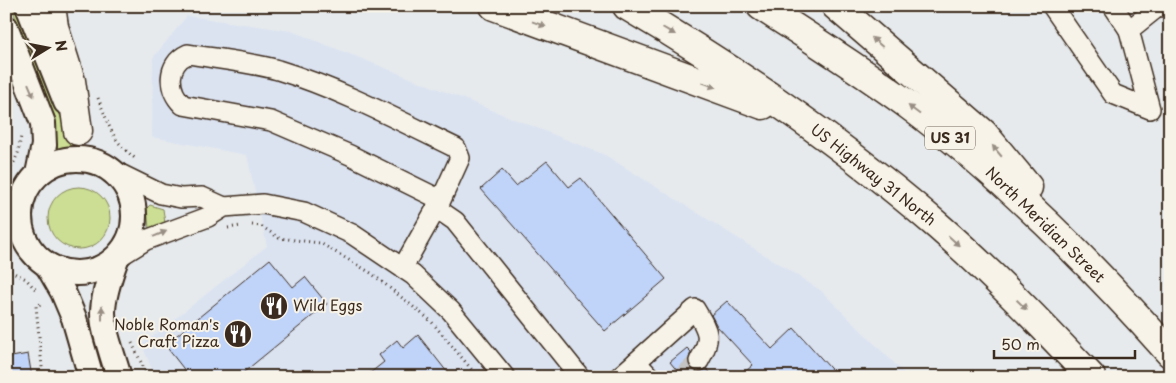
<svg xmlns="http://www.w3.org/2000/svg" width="1176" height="383" viewBox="0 0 1176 383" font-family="'Playpen Sans',sans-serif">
<rect width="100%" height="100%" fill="#e6eaed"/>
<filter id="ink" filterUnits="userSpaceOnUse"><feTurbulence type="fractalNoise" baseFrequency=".02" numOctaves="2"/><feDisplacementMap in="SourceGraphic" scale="10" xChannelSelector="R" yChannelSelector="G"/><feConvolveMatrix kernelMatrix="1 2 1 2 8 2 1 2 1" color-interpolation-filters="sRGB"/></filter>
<g filter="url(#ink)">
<!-- built -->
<polygon fill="#dbe3f1" points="187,16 291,31 605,155 820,290 908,377 155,377 142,345 267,246 247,155 152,137 153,58"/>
<!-- green -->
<g fill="#cbde93" stroke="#838458">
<polygon points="11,6 15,6 72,144 72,148 57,150 55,117"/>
<circle cx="79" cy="218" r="31"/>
<polygon points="150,205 163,209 165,223 149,228 147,208"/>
</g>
<!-- building -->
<g fill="#c0d4f9" stroke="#3b2a1e">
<polygon points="547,161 569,187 581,178 666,279 605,331 481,189 502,170 516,186"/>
<polygon points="270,259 293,287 305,277 327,304 238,377 190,377 165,345"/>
<polygon points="727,301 772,349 794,328 838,377 739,377 753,365 717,326 711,315"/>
<polygon points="418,335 451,377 365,377 384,362 379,355 397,340 403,348"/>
<polygon points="687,348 691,352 688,361 690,367 699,372 707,369 714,377 682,377 670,362"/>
<polygon points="28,354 32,377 6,377 6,358"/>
</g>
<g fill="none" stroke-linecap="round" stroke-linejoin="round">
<!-- minor-tunnel -->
<polyline stroke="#c4c4c4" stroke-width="19" stroke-dasharray="19 9" stroke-linecap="butt" points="682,377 699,361"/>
<defs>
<g id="minor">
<polyline points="1052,6 1113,94 1150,109 1129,30 1159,6"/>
<polyline points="1113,6 1129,30"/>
<polyline points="112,170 161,194 181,198 202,197 224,207"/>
<polyline points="436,208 455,221 580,377"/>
<polyline points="117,258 146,240 208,217 224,207 263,204 304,212 352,234 413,275 451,311 505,377"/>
<path d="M403,267L441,200L460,158L456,148C398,120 340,89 278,70C249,62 218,59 188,54C166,64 167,90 183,105L271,121L350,155L441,200"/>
<path d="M636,362L695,309C708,331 713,337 699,361"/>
<polyline points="619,377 636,362 650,377"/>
</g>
<g id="major">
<polyline points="28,6 66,102"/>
<polyline points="6,28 43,123 44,145 38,174"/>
<circle cx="77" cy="216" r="57"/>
<path d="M116,259C95,317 102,320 119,377"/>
<polyline points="48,266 63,292 74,318 91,377"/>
</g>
<g id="highway">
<polyline points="51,6 54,27 71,81 78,131"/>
<polyline points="494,6 763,105"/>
<path d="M627,6C736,70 842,143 938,226C992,273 1042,325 1091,377"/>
<path d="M761,6C813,40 866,73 915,110C1009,181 1092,265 1170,353"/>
<polyline points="836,6 983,133 1028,187"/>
</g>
</defs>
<!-- minor casing -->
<use href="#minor" stroke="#3b2a1e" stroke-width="22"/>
<!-- major casing -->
<use href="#major" stroke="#3b2a1e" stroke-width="28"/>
<!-- highway casing -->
<use href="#highway" stroke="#3b2a1e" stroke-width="31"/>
<!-- path -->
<g stroke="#3b2a1e" stroke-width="3" stroke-dasharray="1 4" stroke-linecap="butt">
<path d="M98,98C110,127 111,140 136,159"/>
<polyline points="6,181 18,153 21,136"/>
<polyline points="252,225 261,226 279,238 320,243 371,273 431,321 478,377"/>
<polyline points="228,228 241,226"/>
<polyline points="6,269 26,279 36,290"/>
<polyline points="132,343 148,377"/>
<polyline points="43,377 36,306 43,303"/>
</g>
<!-- minor -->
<use href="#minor" stroke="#f7f3e8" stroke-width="19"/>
<!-- major -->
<use href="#major" stroke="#f7f3e8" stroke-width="24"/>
<!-- highway -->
<use href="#highway" stroke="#f7f3e8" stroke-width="28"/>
</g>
<!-- one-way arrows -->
<defs><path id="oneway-solid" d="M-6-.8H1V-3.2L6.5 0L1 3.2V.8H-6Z" transform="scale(1.25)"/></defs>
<g fill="#998e83">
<use href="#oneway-solid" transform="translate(539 24) rotate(20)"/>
<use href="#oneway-solid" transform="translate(669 31) rotate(30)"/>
<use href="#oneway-solid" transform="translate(877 42) rotate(-139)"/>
<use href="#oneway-solid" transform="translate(709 85) rotate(20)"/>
<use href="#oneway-solid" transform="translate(31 90) rotate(67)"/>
<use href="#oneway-solid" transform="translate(914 110) rotate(-143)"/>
<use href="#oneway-solid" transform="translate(997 151) rotate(-130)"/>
<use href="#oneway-solid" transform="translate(160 234) rotate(-23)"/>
<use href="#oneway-solid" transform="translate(954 241) rotate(43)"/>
<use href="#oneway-solid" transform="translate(1022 305) rotate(44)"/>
<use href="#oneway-solid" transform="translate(102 313) rotate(-90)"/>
</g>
</g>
<!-- icons -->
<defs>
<symbol id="restaurant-disc" viewBox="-11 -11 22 22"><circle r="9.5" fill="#3b2a1e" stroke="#f7f3e8"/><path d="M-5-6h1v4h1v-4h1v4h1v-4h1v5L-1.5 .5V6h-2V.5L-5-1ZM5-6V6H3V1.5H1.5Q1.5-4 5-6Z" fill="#fff"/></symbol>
</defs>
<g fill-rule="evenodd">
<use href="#restaurant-disc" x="258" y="290" width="32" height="32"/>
<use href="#restaurant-disc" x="222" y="318" width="32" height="32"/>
</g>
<g text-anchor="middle" stroke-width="4" stroke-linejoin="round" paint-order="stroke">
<!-- shield labels -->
<rect fill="#f7f3e8" stroke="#73665b" stroke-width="1" x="925" y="126.5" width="50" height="23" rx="4"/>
<g font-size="14" font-weight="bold" fill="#3b2a1e">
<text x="950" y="143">US 31</text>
</g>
<!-- street labels -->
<g font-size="15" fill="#3b2a1e" stroke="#f7f3e8">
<text transform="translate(873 175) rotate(38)" y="5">US Highway 31 North</text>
<text transform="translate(1045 225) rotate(44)" y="5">North Meridian Street</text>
</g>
<!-- poi labels -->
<g font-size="15" fill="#3b2a1e" stroke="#f7f3e8" text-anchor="start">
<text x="293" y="311">Wild Eggs</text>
<text x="219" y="330" text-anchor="end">Noble Roman's<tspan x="219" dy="17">Craft Pizza</tspan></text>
</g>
</g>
<!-- margin -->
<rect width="1176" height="383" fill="none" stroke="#f7f3e8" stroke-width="25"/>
<rect x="12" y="12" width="1151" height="358" fill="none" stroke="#3b2a1e" stroke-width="2" filter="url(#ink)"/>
<!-- north arrow -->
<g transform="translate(48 48) rotate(80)" stroke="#f7f3e8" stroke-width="4" paint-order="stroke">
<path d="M0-4L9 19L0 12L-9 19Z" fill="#3b2a1e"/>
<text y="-8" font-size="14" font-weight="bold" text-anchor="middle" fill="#3b2a1e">N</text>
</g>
<!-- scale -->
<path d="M994 350v8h141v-8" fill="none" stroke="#3b2a1e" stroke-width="2.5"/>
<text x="1001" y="350" font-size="15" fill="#3b2a1e" stroke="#f7f3e8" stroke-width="4" paint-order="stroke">50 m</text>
</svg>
